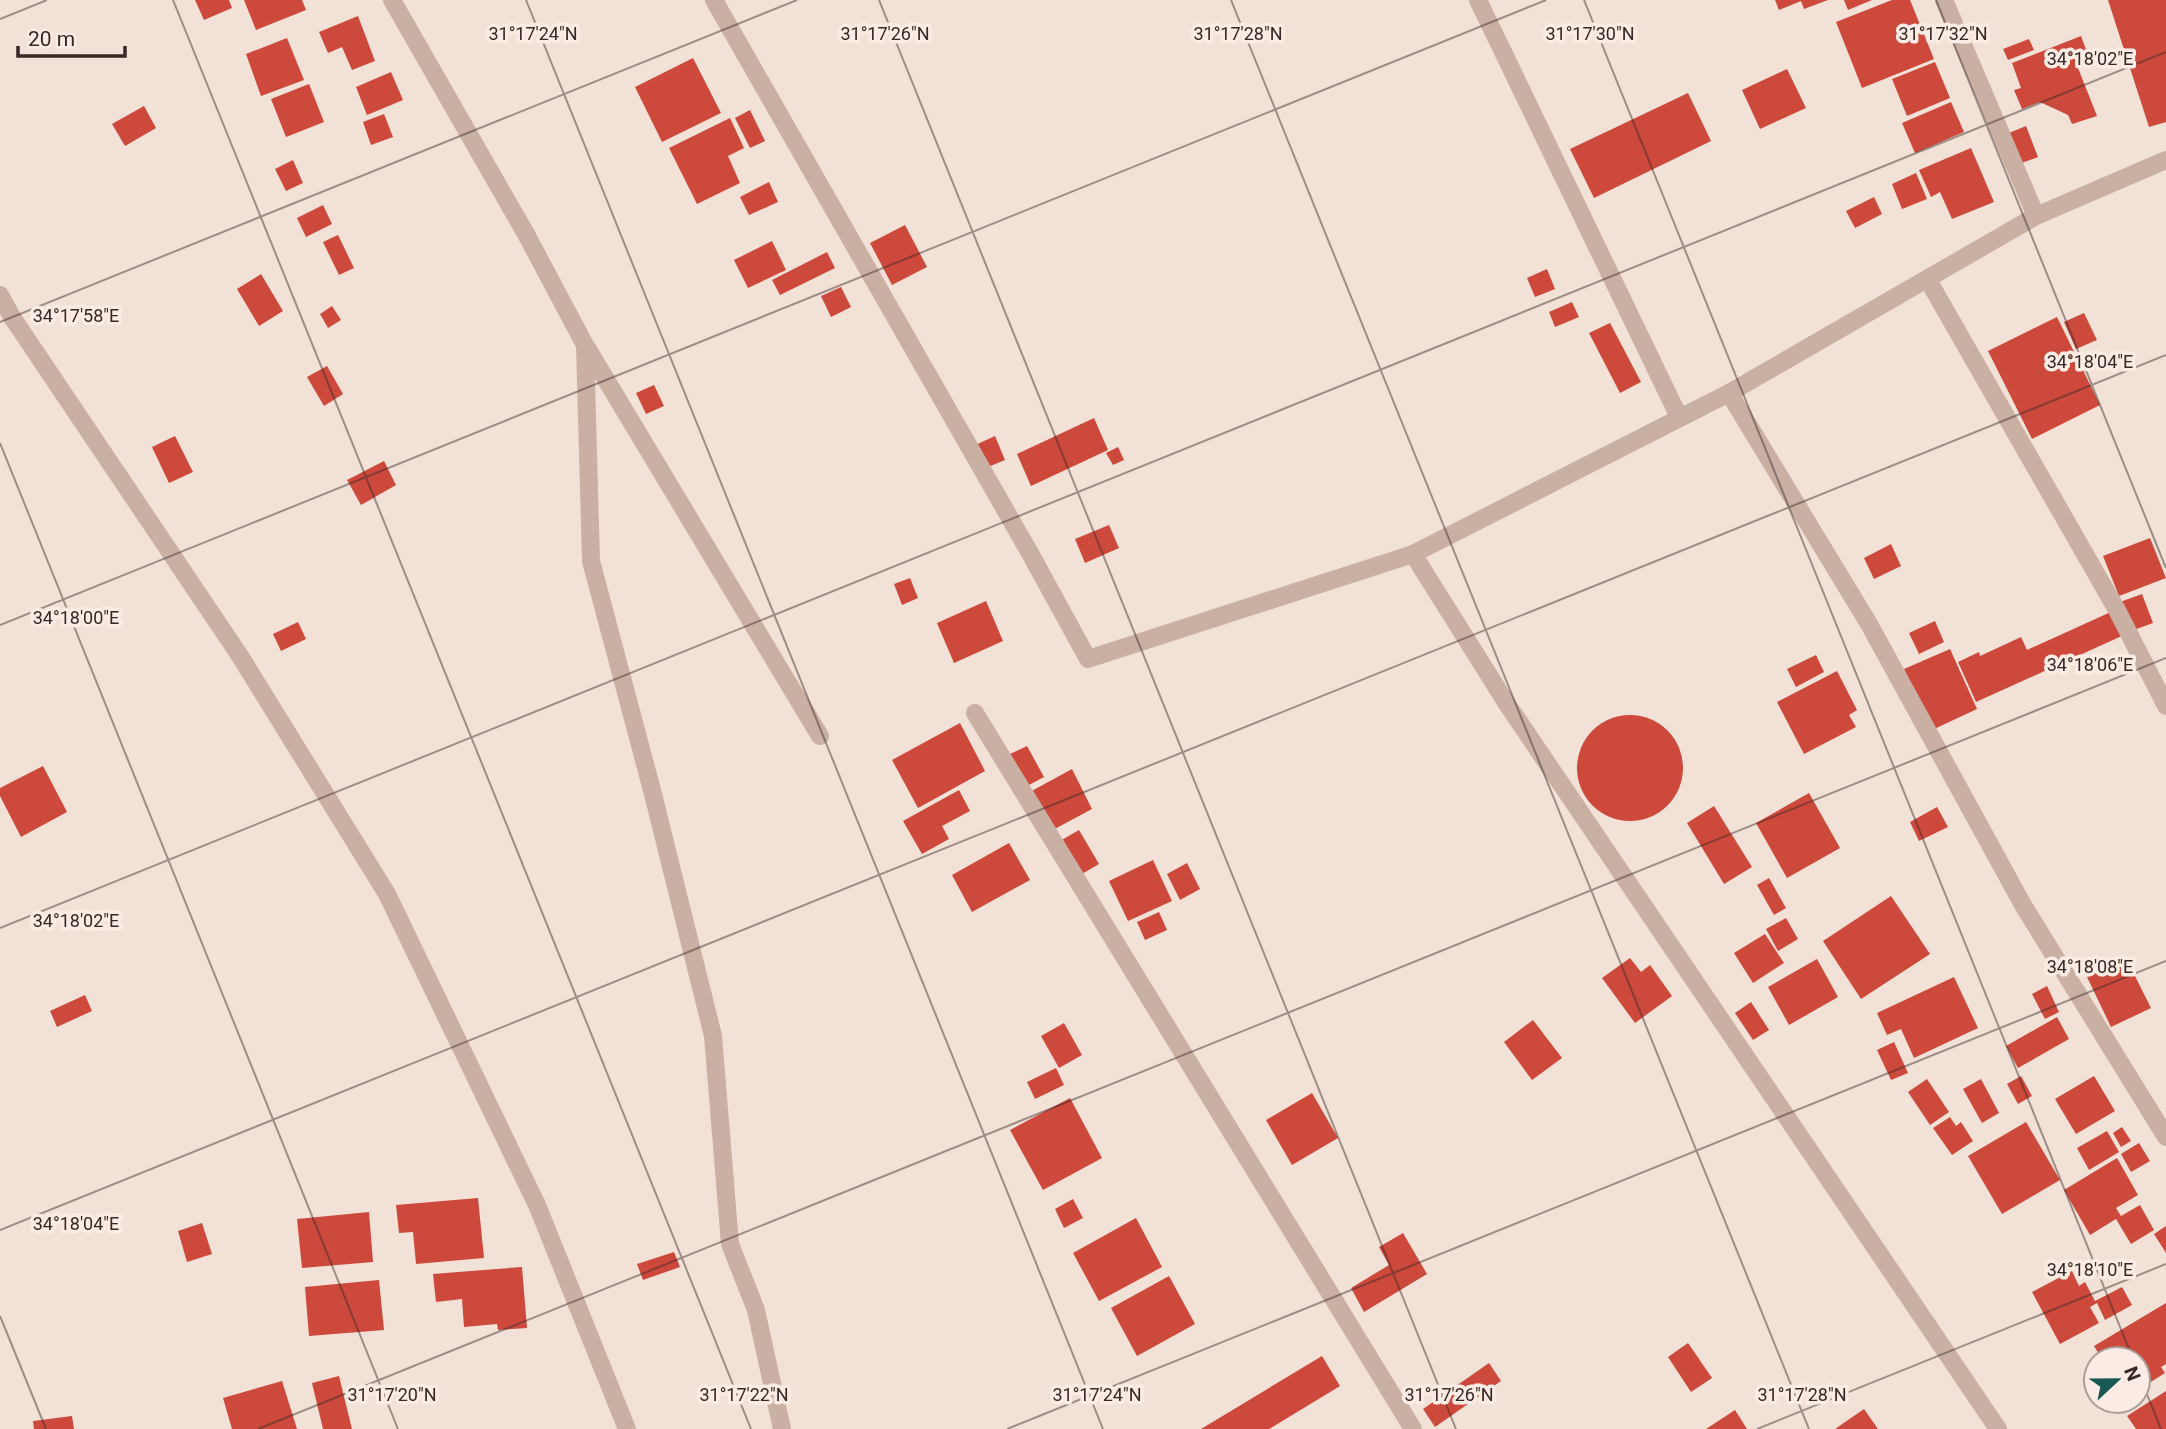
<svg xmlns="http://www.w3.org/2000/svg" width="2166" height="1429" viewBox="0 0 2166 1429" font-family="Roboto,sans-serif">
<rect width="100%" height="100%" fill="#f2e1d7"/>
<!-- building -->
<g fill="#cc493c">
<polygon points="195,0 229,0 232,8 204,20"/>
<polygon points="244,0 302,0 306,10 256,30"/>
<polygon points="1775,0 1828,0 1804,9 1801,1 1779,10"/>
<polygon points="1844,0 1872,0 1848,10"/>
<polygon points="1892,0 1910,0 1934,59 1862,88 1836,22"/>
<polygon points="2108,0 2166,0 2166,122 2149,127"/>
<polygon points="358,16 375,61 352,70 342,47 328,53 319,32"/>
<polygon points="2081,36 2091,63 2078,68 2097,116 2072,124 2068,115 2040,102 2022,109 2014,90 2021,88 2012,63"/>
<polygon points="287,38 304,80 261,96 246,54"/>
<polygon points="2029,39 2034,50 2008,60 2003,49"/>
<polygon points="693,58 721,113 662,142 635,87"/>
<polygon points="1935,62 1950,98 1907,116 1892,79"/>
<polygon points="1787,69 1806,108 1760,129 1742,90"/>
<polygon points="391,72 403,100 367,115 356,87"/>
<polygon points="309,84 324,122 286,137 271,99"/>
<polygon points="1688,93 1711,141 1594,198 1570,149"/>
<polygon points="1951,102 1964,132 1915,153 1902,123"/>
<polygon points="144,106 156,128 125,146 112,124"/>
<polygon points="750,110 765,141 750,148 735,118"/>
<polygon points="384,114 393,137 371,145 363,122"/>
<polygon points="730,118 744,148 728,156 740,183 697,204 669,148"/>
<polygon points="2026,126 2038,157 2016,165 2004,135"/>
<polygon points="1971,148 1994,202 1952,219 1940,192 1931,197 1919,170"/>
<polygon points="293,160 303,183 286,191 275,169"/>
<polygon points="1916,173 1927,199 1902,209 1892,184"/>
<polygon points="769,182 778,202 749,215 740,197"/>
<polygon points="1874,197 1882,214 1855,228 1846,211"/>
<polygon points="323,205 332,224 306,237 297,218"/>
<polygon points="905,225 927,267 892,285 870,243"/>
<polygon points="338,235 354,268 339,275 323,242"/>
<polygon points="772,241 786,270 748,288 734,260"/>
<polygon points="827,252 835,268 780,295 772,280"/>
<polygon points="1547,269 1555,289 1535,297 1527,278"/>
<polygon points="261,274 283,311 259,326 237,289"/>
<polygon points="841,287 851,307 831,317 821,296"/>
<polygon points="1572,302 1579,317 1555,327 1549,312"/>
<polygon points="332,306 341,320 328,328 320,314"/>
<polygon points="2084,313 2097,340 2076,349 2064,322"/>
<polygon points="2057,317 2100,405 2032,439 1988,351"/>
<polygon points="1610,323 1641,382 1620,393 1589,333"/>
<polygon points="327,366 343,394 324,406 307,377"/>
<polygon points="654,385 664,406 646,414 636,393"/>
<polygon points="1094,418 1108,450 1031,486 1017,454"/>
<polygon points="175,436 193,472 169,483 152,447"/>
<polygon points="995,436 1005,460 983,469 973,446"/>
<polygon points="1118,447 1124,460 1113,465 1106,453"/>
<polygon points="384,461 396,485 361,505 347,480"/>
<polygon points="1109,525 1119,548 1085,563 1075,539"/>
<polygon points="2150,538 2166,578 2119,596 2103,556"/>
<polygon points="1891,544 1901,566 1874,579 1864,558"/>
<polygon points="910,578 918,598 902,605 894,584"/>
<polygon points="2142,594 2153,623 2131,631 2120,602"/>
<polygon points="986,601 1003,641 954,663 937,623"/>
<polygon points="2113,611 2124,635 1976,702 1958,662 1979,652 1980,656 2021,637 2027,650"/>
<polygon points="1935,621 1944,642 1919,654 1909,633"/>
<polygon points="298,622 306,639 281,651 273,634"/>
<polygon points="1950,649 1977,709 1932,730 1904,669"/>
<polygon points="1816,655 1824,672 1796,687 1787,669"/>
<polygon points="1837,671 1857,710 1849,715 1856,727 1804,754 1777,702"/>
<circle cx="1630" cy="768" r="53"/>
<polygon points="960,723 985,771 918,808 892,760"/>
<polygon points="1027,746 1044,777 1027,786 1010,754"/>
<polygon points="43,766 67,812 21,837 0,796 0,788"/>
<polygon points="1072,769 1092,809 1049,832 1028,793"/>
<polygon points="959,790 970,811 942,826 949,839 922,854 903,821"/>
<polygon points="1809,793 1840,848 1787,878 1756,823"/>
<polygon points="1714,806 1752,867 1724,884 1687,823"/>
<polygon points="1937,807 1948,827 1919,841 1910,822"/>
<polygon points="1079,830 1099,864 1080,875 1060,841"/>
<polygon points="1009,843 1030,880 972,912 952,875"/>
<polygon points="1153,860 1172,901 1128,921 1109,881"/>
<polygon points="1187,863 1200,889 1180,900 1167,874"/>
<polygon points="1769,878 1786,908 1774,915 1757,885"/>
<polygon points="1891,896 1930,954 1861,999 1823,941"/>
<polygon points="1159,912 1167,930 1145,940 1137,922"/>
<polygon points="1786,918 1798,939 1778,951 1766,929"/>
<polygon points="1765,934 1784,963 1753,983 1734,953"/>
<polygon points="1630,958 1641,972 1650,965 1672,996 1635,1023 1602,978"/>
<polygon points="2126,958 2151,1008 2111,1027 2087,977"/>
<polygon points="1817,959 1838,997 1789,1025 1768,987"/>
<polygon points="1954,977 1978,1028 1914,1058 1901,1029 1887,1035 1877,1013"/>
<polygon points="2047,986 2059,1012 2045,1019 2032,994"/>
<polygon points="85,995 92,1011 57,1027 50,1011"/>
<polygon points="1751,1002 1769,1030 1753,1040 1735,1013"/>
<polygon points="2057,1017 2069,1039 2018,1068 2006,1046"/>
<polygon points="1533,1020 1562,1058 1532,1080 1504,1042"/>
<polygon points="1064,1023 1082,1055 1059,1068 1041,1036"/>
<polygon points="1894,1042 1908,1073 1891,1080 1877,1050"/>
<polygon points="1056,1068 1064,1085 1035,1099 1027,1082"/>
<polygon points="2021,1076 2032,1096 2018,1104 2007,1084"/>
<polygon points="2094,1076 2115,1111 2076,1134 2055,1099"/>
<polygon points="1927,1079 1949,1112 1930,1125 1908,1092"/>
<polygon points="1981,1079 1999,1113 1982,1123 1963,1089"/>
<polygon points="1312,1093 1338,1138 1292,1165 1266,1120"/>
<polygon points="1070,1098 1102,1158 1043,1190 1010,1130"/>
<polygon points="1950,1117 1956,1126 1961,1122 1973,1141 1952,1155 1933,1128"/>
<polygon points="2026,1122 2060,1180 2002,1214 1968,1156"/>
<polygon points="2122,1127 2131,1141 2121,1147 2113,1133"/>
<polygon points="2107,1131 2119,1152 2089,1170 2077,1148"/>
<polygon points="2139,1143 2150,1161 2131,1172 2121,1154"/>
<polygon points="2117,1158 2138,1195 2116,1208 2121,1216 2140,1205 2154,1230 2131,1244 2116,1219 2090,1235 2064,1190"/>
<polygon points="478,1198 484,1258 416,1264 413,1232 399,1233 396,1205"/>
<polygon points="1073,1199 1083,1218 1064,1228 1055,1209"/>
<polygon points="369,1212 373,1262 302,1268 297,1219"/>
<polygon points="1136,1218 1162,1267 1099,1301 1073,1253"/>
<polygon points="202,1223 212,1254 187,1262 178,1231"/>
<polygon points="2166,1226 2166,1253 2154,1234"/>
<polygon points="1403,1233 1427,1274 1364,1312 1351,1288 1389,1265 1379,1247"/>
<polygon points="674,1252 680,1267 643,1280 637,1264"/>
<polygon points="522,1267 527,1328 498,1330 497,1324 464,1327 462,1299 436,1302 433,1274"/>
<polygon points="2072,1271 2079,1286 2085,1282 2095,1301 2122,1287 2132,1305 2105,1320 2097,1303 2090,1307 2099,1323 2060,1344 2032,1292"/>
<polygon points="1169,1276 1195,1324 1137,1356 1111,1308"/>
<polygon points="379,1280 384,1330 309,1336 305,1287"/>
<polygon points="2166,1303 2166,1364 2161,1367 2165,1373 2138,1390 2138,1359 2102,1359 2094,1346"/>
<polygon points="1688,1343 1712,1378 1691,1392 1668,1357"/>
<polygon points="1322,1356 1340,1386 1269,1429 1201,1429"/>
<polygon points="1489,1363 1501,1381 1435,1427 1423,1409"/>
<polygon points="339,1376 352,1429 323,1429 312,1383"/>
<polygon points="282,1381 297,1429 232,1429 223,1398"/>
<polygon points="2166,1391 2166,1429 2136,1429 2127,1416"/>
<polygon points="1864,1409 1878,1429 1835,1429"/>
<polygon points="1735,1410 1747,1429 1706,1429"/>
<polygon points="72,1416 74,1429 34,1429 33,1421"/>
</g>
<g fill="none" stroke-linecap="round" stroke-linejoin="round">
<!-- minor -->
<g stroke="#caafa3" stroke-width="18">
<polyline points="392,0 526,234 585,345 591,561 653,794 713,1036 730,1244 756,1310 782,1429"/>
<polyline points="714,0 1031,555 1088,659 1413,554 1729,393 2036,216 2166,160"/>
<polyline points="1478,0 1679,417"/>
<polyline points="1944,0 2036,216"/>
<polyline points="1928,280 2117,610 2166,706"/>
<polyline points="0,295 12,317 240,656 387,894 537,1205 627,1429"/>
<polyline points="587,348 820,736"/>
<polyline points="1729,393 1869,624 2023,905 2166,1137"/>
<polyline points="1413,554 1507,704 1998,1429"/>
<polyline points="975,713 1413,1429"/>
</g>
</g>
<!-- ticks -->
<path fill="none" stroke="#352825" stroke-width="2" stroke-opacity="0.45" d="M173,0L751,1429M526,0L1103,1429M879,0L1456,1429M1231,0L1809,1429M1584,0L2133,1359M1936,0L2166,568M0,19L47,0M0,322L797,0M0,443L398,1429M0,625L1546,0M0,928L2166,52M0,1230L2166,355M0,1316L46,1429M2138,1372L2161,1429M258,1429L2166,658M1007,1429L2166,961M1757,1429L2166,1264"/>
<g font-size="18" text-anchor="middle" fill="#352825" stroke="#faece4" stroke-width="7" stroke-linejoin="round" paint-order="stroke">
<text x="533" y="40">31°17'24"N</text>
<text x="885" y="40">31°17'26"N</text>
<text x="1238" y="40">31°17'28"N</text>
<text x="1590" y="40">31°17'30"N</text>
<text x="1943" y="40">31°17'32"N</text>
<text x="2090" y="65">34°18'02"E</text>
<text x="76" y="322">34°17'58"E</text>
<text x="2090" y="368">34°18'04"E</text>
<text x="76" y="624">34°18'00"E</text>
<text x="2090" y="671">34°18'06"E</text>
<text x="76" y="927">34°18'02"E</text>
<text x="2090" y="973">34°18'08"E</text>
<text x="76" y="1230">34°18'04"E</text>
<text x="2090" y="1276">34°18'10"E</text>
<text x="392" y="1401">31°17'20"N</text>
<text x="744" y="1401">31°17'22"N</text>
<text x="1097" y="1401">31°17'24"N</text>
<text x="1449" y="1401">31°17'26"N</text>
<text x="1802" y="1401">31°17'28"N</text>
</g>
<!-- north arrow -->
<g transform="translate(2117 1380) rotate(68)"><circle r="33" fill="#faece4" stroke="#ab9e98" stroke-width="2"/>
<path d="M0-5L12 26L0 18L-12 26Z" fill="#195853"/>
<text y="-10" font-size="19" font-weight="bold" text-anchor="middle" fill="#352825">N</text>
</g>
<!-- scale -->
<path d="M18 46v10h107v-10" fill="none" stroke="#352825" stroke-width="3.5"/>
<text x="28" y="46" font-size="21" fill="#352825" stroke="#faece4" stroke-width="5" paint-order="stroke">20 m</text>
</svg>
